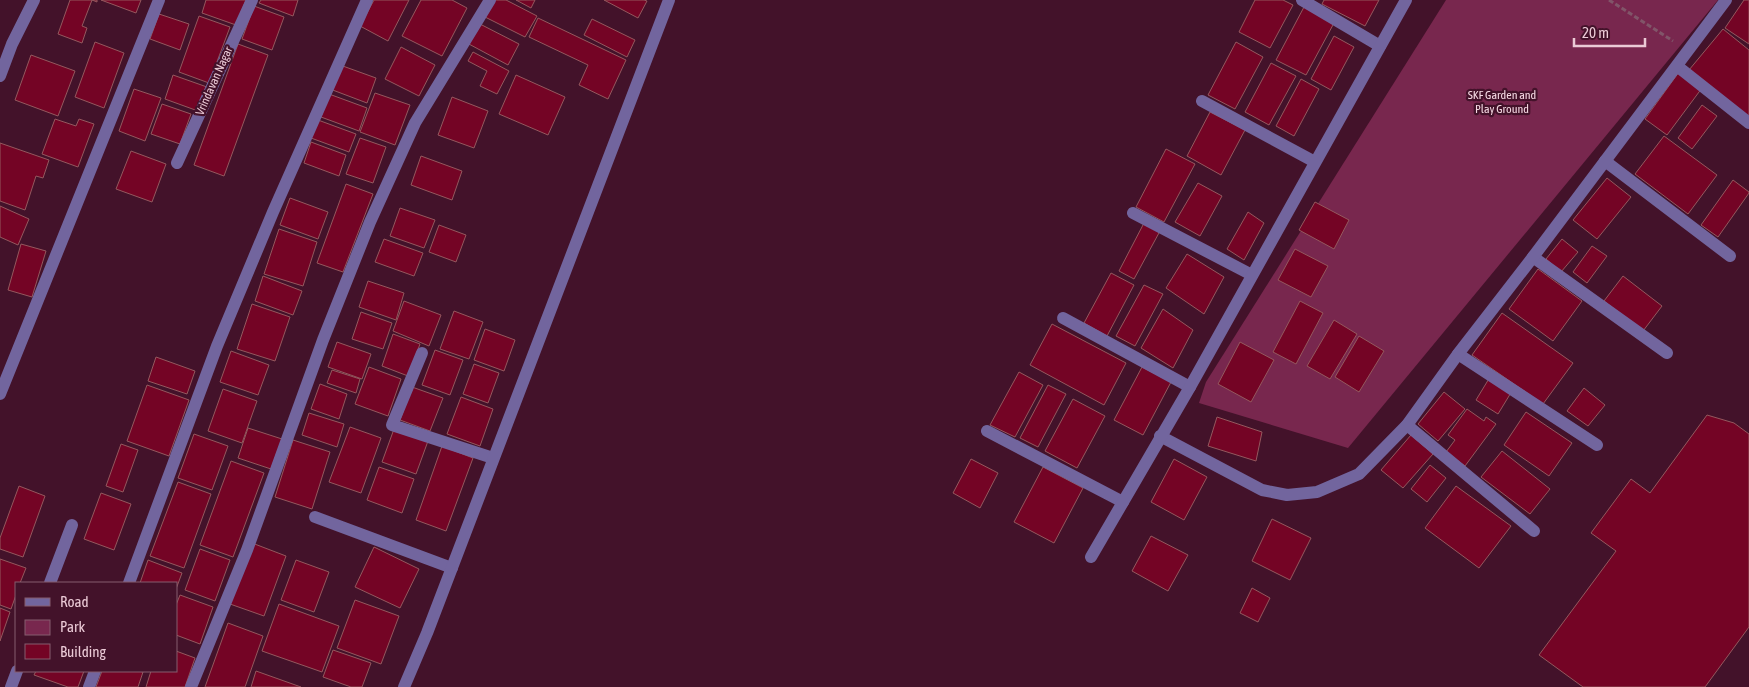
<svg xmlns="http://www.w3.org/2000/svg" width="1749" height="687" viewBox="0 0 1749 687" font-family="'Asap Condensed',sans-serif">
<rect width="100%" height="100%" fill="#43122a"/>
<!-- green -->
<polygon fill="#78274e" points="1446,0 1718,0 1348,448 1199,403 1206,382"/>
<!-- building -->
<g fill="#740425" stroke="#94585e">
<polygon points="70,0 97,0 97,2 92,0 82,26 87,28 82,43 58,34"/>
<polygon points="101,0 141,0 136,13"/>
<polygon points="206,0 246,0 236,25 202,13"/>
<polygon points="261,0 298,0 293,16 259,3"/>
<polygon points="374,0 409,0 388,41 360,26"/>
<polygon points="421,0 452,0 467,8 442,56 402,36"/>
<polygon points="493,0 506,0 537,16 525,37 485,17"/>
<polygon points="516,0 535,0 531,8"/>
<polygon points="604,0 644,0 647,1 638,18"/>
<polygon points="1255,0 1283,0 1293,5 1270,48 1239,32"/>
<polygon points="1324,0 1379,0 1365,26 1322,4"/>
<polygon points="1744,0 1749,0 1749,44 1725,28"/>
<polygon points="254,6 284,17 272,50 242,39"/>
<polygon points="1304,7 1334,23 1306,75 1276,60"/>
<polygon points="159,14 189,24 180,50 150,39"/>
<polygon points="199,16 230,27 209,83 179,72"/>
<polygon points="538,18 626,60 608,99 579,85 588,65 529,37"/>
<polygon points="592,19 635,40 627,57 584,35"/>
<polygon points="478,23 519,44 508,65 467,43"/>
<polygon points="1723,29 1749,50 1749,118 1689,70"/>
<polygon points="1334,36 1354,47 1331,90 1311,79"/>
<polygon points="95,42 124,53 104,108 75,97"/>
<polygon points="1236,42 1263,57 1235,109 1208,95"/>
<polygon points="238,44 268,55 224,176 194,165"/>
<polygon points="401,47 435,65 419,96 385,79"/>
<polygon points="473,52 509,71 497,94 480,86 487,71 468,61"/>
<polygon points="31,55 75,71 58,116 15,100"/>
<polygon points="1271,63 1296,76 1269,125 1245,112"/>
<polygon points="340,65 376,78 367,103 330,89"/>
<polygon points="1679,72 1702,88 1667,135 1645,119"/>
<polygon points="173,75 207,87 198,111 165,99"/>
<polygon points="516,75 565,97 548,135 499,114"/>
<polygon points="1301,79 1319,89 1294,136 1276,126"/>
<polygon points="134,89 161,98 145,141 119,131"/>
<polygon points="375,93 410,105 395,145 360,132"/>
<polygon points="329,94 367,108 359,131 321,117"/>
<polygon points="452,97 488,111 474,148 438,135"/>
<polygon points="162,104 191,114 180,144 151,134"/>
<polygon points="1702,105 1717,116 1692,149 1678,138"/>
<polygon points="1210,112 1245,130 1221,175 1187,156"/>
<polygon points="55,119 76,126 79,119 94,124 78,167 42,154"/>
<polygon points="318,120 356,134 349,152 311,138"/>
<polygon points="1664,136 1717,175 1688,214 1635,174"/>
<polygon points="360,138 386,147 373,183 346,174"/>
<polygon points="311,142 346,155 339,176 304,163"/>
<polygon points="0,143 49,160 43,178 36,176 25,210 0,201"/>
<polygon points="1166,149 1195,164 1164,222 1136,207"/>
<polygon points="131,151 166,164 152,202 116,189"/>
<polygon points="421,156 462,171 452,200 411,185"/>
<polygon points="1607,178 1631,197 1597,239 1573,220"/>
<polygon points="1733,180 1749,192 1749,193 1718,237 1701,225"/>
<polygon points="1198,183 1222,196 1200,236 1175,222"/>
<polygon points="346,184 373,194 343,272 317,263"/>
<polygon points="290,198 328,212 318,239 280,225"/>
<polygon points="1315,202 1349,220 1334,249 1299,230"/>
<polygon points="0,206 29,219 18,245 0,237"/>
<polygon points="400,208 435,220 424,248 390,236"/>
<polygon points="1248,212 1264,223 1244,260 1227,249"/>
<polygon points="1144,223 1160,231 1134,279 1119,271"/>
<polygon points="439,225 466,235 456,262 429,252"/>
<polygon points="279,229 317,242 303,286 264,274"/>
<polygon points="384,239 423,253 414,276 375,262"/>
<polygon points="1562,239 1578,252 1561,272 1546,259"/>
<polygon points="21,244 46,251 32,297 8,290"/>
<polygon points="1592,246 1607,256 1587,283 1573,272"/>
<polygon points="1295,249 1328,266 1311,297 1278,280"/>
<polygon points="1187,254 1224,277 1204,314 1166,288"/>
<polygon points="1538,269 1582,301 1553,341 1509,309"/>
<polygon points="1111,273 1134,285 1107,336 1084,323"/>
<polygon points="263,276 302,291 293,315 255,301"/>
<polygon points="1623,276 1662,306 1643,331 1604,301"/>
<polygon points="368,281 404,293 396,320 359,307"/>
<polygon points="1144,285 1163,294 1135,346 1116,336"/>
<polygon points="404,301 441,315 429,346 393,331"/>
<polygon points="1300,301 1323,313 1296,364 1273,352"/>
<polygon points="252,304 290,317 275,361 237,349"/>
<polygon points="1163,309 1193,330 1173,368 1141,348"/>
<polygon points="454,311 483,322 469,359 440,349"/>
<polygon points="361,312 392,323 383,349 352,339"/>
<polygon points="1502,313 1573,363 1543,404 1472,355"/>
<polygon points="1334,320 1357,334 1330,379 1307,366"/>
<polygon points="1052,324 1126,363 1104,405 1030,365"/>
<polygon points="485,329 515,340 504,371 474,360"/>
<polygon points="393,334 420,344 408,376 382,366"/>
<polygon points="1359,336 1384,351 1359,392 1335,377"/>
<polygon points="337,342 371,354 362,379 328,367"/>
<polygon points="1240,342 1274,360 1251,402 1218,384"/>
<polygon points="435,350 463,360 450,395 422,385"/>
<polygon points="231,351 269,365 258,395 220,382"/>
<polygon points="156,357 195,371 187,394 148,381"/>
<polygon points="474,364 499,373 488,403 463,394"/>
<polygon points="369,367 401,379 388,416 355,404"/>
<polygon points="1142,367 1171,382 1143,435 1114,420"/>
<polygon points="332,370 360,379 356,393 327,383"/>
<polygon points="1019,372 1043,385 1015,437 990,425"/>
<polygon points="1490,377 1512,391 1498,414 1476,400"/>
<polygon points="320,384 347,394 339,419 311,409"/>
<polygon points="147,385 189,400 169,456 127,441"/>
<polygon points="1048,385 1066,394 1038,447 1020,438"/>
<polygon points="412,387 443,398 430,431 400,420"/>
<polygon points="1584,388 1605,405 1588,426 1567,411"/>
<polygon points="223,389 257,401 242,443 208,431"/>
<polygon points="1444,392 1465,409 1438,441 1418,424"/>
<polygon points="461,397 493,409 480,446 447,434"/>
<polygon points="1073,399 1105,416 1077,468 1045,451"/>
<polygon points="1467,409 1484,421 1486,417 1496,424 1465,466 1446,452 1455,440 1448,435"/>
<polygon points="1526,412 1572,443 1549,476 1504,445"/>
<polygon points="309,413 344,424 337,447 302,435"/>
<polygon points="1707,415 1734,423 1749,434 1749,627 1705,687 1583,687 1539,655 1616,551 1591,533 1631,479 1650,493"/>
<polygon points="1217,417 1262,432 1256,461 1208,446"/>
<polygon points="350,427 381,438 361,493 329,482"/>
<polygon points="248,428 282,439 271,469 238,458"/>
<polygon points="394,429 428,441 416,474 382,462"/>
<polygon points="194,434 228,446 212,490 178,478"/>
<polygon points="1411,435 1433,454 1403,488 1381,470"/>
<polygon points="293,440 330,452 312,509 275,497"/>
<polygon points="121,444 138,450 123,492 106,486"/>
<polygon points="442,446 473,458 446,531 416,520"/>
<polygon points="1502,451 1550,489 1530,514 1481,477"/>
<polygon points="971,459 998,473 980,508 953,493"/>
<polygon points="1174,459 1207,477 1184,520 1151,502"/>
<polygon points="231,461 264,473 233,557 200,545"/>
<polygon points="1430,465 1446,478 1427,502 1411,489"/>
<polygon points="379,467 414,479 402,513 367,500"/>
<polygon points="1043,467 1083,488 1054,543 1014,522"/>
<polygon points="178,482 211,494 184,568 150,556"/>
<polygon points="19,486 45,496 23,557 0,549 0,538"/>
<polygon points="1456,486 1511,526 1479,568 1425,528"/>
<polygon points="101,493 131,504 114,550 84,539"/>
<polygon points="1272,519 1311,538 1290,580 1252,561"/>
<polygon points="1151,536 1188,555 1168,591 1132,571"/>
<polygon points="252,543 286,556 264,616 230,604"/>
<polygon points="374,547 419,569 400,608 355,587"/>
<polygon points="200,549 230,560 215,601 185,590"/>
<polygon points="0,559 26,568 20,583 16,583 16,595 11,609 0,605"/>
<polygon points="148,560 182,573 176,589 176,583 140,583"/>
<polygon points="296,560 329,572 314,612 281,600"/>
<polygon points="1252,588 1270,598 1258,622 1240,613"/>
<polygon points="180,595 213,607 200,644 176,635 176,605"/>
<polygon points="355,600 399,616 381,664 337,648"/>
<polygon points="279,604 339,626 322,672 262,651"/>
<polygon points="0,608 10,612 0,641"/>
<polygon points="228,623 263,636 245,687 205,687"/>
<polygon points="333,650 371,663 362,687 351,687 323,677"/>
<polygon points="176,651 195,658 185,687 146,687 151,671 176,671"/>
<polygon points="36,671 84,671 78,687 68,687 34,675"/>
<polygon points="102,671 138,671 143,672 138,687 96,687"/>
<polygon points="256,671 301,687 251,687"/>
</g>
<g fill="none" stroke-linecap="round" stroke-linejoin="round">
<!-- path -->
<polyline stroke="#815569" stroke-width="3" stroke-dasharray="5 2.5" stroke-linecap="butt" points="1609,0 1673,41"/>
<!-- minor -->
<g stroke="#72659e" stroke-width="12">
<polyline points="1302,0 1380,46"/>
<polyline points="1677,66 1749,123"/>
<polyline points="0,76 12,44 34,0"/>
<polyline points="1202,101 1315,162"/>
<polyline points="1605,161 1730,256"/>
<polyline points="177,163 252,0"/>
<polyline points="1133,213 1252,275"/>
<polyline points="1533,257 1667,353"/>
<polyline points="1063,318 1190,387"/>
<polyline points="422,353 392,425 493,458"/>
<polyline points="1458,354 1597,445"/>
<polyline points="0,394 159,0"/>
<polyline points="1407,425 1534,531"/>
<polyline points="987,431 1123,502"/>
<polyline points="1160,436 1262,490 1287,495 1317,492 1359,474 1407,425 1458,354 1533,257 1726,0"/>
<polyline points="315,517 452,568"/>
<polyline points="1091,557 1190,387 1406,0"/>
<polyline points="50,583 72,525"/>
<polyline points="129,583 217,346 273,212 367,0"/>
<polyline points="11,687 17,671"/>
<polyline points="89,687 95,671"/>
<polyline points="191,687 247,550 323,340 370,222 415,123 490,0"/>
<polyline points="404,687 427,633 669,0"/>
</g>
</g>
<g text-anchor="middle" stroke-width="4.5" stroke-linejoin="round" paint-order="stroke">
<!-- street labels -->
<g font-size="12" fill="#ebcad6" stroke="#43122a">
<text transform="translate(214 81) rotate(-66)" y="4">Vrindavan Nagar</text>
</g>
<!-- park labels -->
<g font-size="12" fill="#f6dae4" stroke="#43122a">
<text x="1502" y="99">SKF Garden and<tspan x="1502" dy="14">Play Ground</tspan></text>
</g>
</g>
<!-- legend -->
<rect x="15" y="582" width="162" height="90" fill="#43122a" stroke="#865c6f"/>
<rect x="25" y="598" width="25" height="8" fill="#72659e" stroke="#865c6f"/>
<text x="60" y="607" font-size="15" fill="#ebcad6">Road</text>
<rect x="25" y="620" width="25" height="15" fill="#78274e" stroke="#865c6f"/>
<text x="60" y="632" font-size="15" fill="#ebcad6">Park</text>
<rect x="25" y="644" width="25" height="15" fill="#740425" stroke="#865c6f"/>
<text x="60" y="657" font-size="15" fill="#ebcad6">Building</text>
<!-- scale -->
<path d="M1574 38v8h71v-8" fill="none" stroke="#ebcad6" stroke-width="2.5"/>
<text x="1582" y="38" font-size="15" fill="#ebcad6" stroke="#43122a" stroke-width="4" paint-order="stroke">20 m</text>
</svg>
